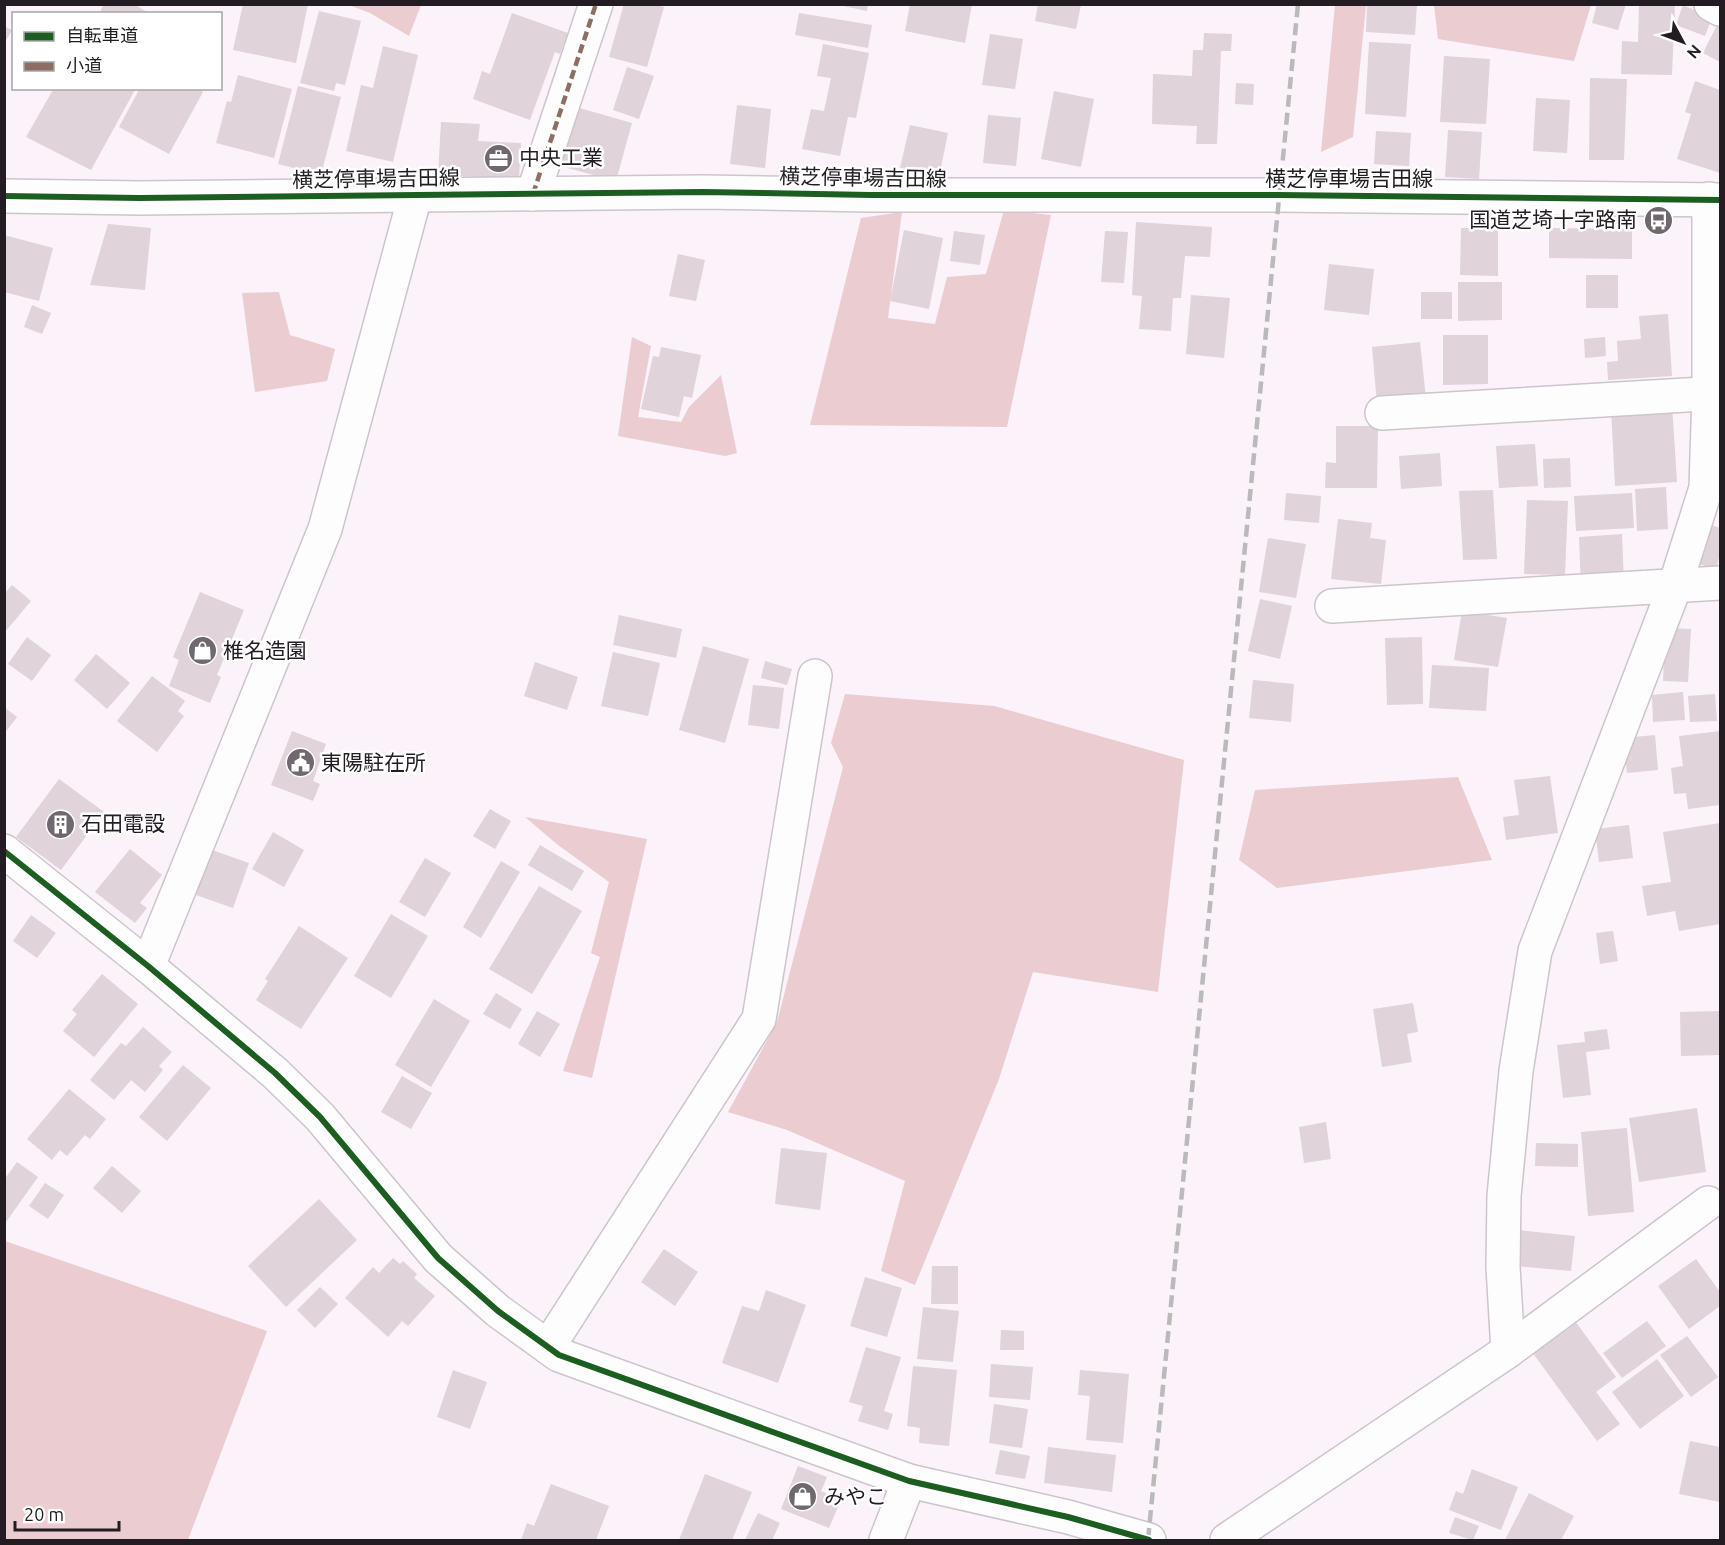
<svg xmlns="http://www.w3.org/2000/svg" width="1725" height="1545" viewBox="0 0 1725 1545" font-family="Ubuntu,'Noto Sans JP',sans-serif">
<rect width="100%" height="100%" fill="#fbf2fa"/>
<!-- forest -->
<g fill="#ebccd0">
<polygon points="349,5 421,5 409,36 370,13"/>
<polygon points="1335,5 1366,5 1353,137 1321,152"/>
<polygon points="1434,5 1434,4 1591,5 1574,61 1438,39"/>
<polygon points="1004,210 1051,215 1007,427 810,425 861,218 902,212 888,318 935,324 947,277 986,274"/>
<polygon points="279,292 290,335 335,349 327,381 255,392 242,293"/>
<polygon points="632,337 651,346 638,417 681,422 689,407 721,375 737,453 725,456 618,436"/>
<polygon points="845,694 994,706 1184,760 1158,992 1033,972 999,1079 915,1285 881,1271 905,1181 787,1130 728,1112 777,1022 843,767 831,743"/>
<polygon points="1458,777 1492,860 1277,888 1239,860 1255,790"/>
<polygon points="525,817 647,839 592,1078 563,1071 600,957 591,953 609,882 558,845"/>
<polygon points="5,1241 267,1331 188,1540 5,1540"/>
</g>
<!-- building -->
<g fill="#e0d3da">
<polygon points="104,4 134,4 150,14 99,14"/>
<polygon points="243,4 308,4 296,63 233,50"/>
<polygon points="624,4 653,4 664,7 647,67 609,57"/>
<polygon points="834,4 868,4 867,11"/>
<polygon points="910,4 972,4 965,43 905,31"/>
<polygon points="1367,4 1417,4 1415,35 1366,32"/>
<polygon points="1597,4 1626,4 1618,30 1592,23"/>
<polygon points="1639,4 1675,4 1672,75 1621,74 1622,41 1638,42"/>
<polygon points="1038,5 1081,5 1076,29 1035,21"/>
<polygon points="1683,5 1712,18 1705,36 1676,25"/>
<polygon points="319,11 361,21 345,85 336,83 334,91 300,83"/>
<polygon points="512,13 568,33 560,54 555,52 530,120 473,99 482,71 490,74"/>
<polygon points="799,13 872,25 868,48 795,35"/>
<polygon points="1719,21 1720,22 1720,62 1703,53"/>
<polygon points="4,26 12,30 4,44"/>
<polygon points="1204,33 1232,34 1231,51 1221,51 1217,144 1196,144 1197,126 1152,124 1153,74 1192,76 1193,50 1203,50"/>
<polygon points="990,34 1023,39 1015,89 982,85"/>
<polygon points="1369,42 1411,44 1406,117 1365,114"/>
<polygon points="823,44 869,53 856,118 848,117 840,156 802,149 811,109 824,111 831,78 817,76"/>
<polygon points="383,46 418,55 393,162 346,151 361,85 373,88"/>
<polygon points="1444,56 1490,59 1486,124 1440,122"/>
<polygon points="627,67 654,76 639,119 613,110"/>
<polygon points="238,75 292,89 274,158 216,143 227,101 231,102"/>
<polygon points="1590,78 1627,79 1624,160 1589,160"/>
<polygon points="1695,81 1720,90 1720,173 1677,159 1691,114 1685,112"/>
<polygon points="1236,83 1254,84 1253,105 1235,104"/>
<polygon points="298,86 341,97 321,175 278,164"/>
<polygon points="54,88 136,88 91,170 26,137"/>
<polygon points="140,88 197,88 203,92 169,154 119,127"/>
<polygon points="1054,91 1094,99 1081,167 1041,159"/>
<polygon points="1536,98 1570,100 1567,153 1533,151"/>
<polygon points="737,105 771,109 765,168 730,164"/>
<polygon points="576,107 632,123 616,181 560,166"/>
<polygon points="988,115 1021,118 1016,166 983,163"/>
<polygon points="441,122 480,124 478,141 521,143 519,179 438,175"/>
<polygon points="910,125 948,133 939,177 900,168"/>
<polygon points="1448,130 1482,132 1479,179 1445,177"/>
<polygon points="1376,131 1411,133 1409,166 1374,164"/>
<polygon points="1136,222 1212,227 1210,257 1185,256 1181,298 1173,298 1171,331 1139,329 1142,296 1132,295"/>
<polygon points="108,224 151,228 145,290 90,285"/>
<polygon points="1461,228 1498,228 1498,276 1460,275"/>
<polygon points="1549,228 1632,229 1632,259 1549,258"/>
<polygon points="904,230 943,238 929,309 890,301"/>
<polygon points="954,231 985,235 980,265 950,261"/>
<polygon points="1105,231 1128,232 1124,283 1101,282"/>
<polygon points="4,235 53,248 39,301 4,292"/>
<polygon points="678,254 705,260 696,301 669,296"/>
<polygon points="1329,264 1374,269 1369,315 1324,310"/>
<rect x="1586" y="275" width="32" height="33"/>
<polygon points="1458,282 1502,282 1502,320 1458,321"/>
<rect x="1421" y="292" width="31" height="27"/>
<polygon points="1191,295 1230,298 1224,358 1186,354"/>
<polygon points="32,305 51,313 42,334 24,327"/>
<polygon points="1668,314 1672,376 1608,380 1607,362 1618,361 1617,341 1641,339 1639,316"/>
<polygon points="1443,335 1488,335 1488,384 1443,385"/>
<polygon points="1605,337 1606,356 1585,358 1584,339"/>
<polygon points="1420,342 1426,399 1377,404 1372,347"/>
<polygon points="661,347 701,355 692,398 684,396 679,417 641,409 653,356 659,357"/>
<polygon points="1672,405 1677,482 1615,486 1611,408"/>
<polygon points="1336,426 1378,426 1377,488 1325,488 1326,462 1336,463"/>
<polygon points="1535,444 1538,486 1499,488 1496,446"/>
<polygon points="1440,453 1442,486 1401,489 1399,456"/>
<polygon points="1570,458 1571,487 1544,488 1543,459"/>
<polygon points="1666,487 1668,529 1637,531 1635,489"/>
<polygon points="1493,490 1497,559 1463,560 1459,491"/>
<polygon points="1286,493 1321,496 1319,523 1284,520"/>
<polygon points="1632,493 1634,528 1576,531 1574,496"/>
<polygon points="1527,500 1568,501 1565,575 1524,574"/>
<polygon points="1338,519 1372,523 1370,538 1386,540 1381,584 1331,579"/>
<polygon points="1705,523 1720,528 1720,553 1716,570 1691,561"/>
<polygon points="1622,534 1624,584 1581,587 1579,537"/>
<polygon points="1268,538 1306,544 1296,598 1259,592"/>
<polygon points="12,585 31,601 4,633 4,594"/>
<polygon points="200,592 244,610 217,675 221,677 210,703 169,686 179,660 173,657"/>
<polygon points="1260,599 1292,606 1280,659 1248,651"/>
<polygon points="1462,611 1507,618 1498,667 1454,660"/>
<polygon points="619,615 682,629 676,658 613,645"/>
<polygon points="1665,628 1691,629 1688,682 1663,681"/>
<polygon points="27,637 51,655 32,681 8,664"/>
<polygon points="1422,637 1423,704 1387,705 1385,638"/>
<polygon points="703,646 749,659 725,743 679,730"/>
<polygon points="613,652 660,663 648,716 601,706"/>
<polygon points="96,654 130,683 107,709 74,680"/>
<polygon points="765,661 792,669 787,685 761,678"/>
<polygon points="535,662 578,677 567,710 524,696"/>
<polygon points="1432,665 1489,668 1486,711 1429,708"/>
<polygon points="152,676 185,701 178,711 184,716 157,752 117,721"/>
<polygon points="1253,680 1294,684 1291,722 1249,718"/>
<polygon points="753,685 784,688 779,729 748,725"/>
<polygon points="1683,692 1685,720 1653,722 1652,695"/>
<polygon points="1715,694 1717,721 1690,722 1688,696"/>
<polygon points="4,707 17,717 4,734"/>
<polygon points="292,731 326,744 313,781 320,784 313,801 271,785"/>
<polygon points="1720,731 1720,805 1688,809 1686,793 1674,794 1671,768 1683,766 1679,736"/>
<polygon points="1655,735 1658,770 1627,773 1623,738"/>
<polygon points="1550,776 1558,833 1506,840 1503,817 1519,815 1514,780"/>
<polygon points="59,779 104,812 61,870 16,837"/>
<polygon points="490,809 511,821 495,849 473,836"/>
<polygon points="1720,823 1720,924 1679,931 1675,911 1647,916 1642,886 1671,882 1663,832"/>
<polygon points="1629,825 1633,858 1599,862 1595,829"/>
<polygon points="273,832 304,850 284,887 252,869"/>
<polygon points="540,845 584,871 572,891 528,865"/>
<polygon points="130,849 162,875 140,903 147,908 135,923 95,892"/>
<polygon points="212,850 249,863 233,908 196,895"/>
<polygon points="425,858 451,873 425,917 399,902"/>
<polygon points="501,861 520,872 481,938 463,927"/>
<polygon points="539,886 582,911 532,994 489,969"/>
<polygon points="391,914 428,936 391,998 354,976"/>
<polygon points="31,915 56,933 37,958 13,941"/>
<polygon points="299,926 348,958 301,1029 256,1000 268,981 265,979"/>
<polygon points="1613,931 1618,961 1600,964 1596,933"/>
<polygon points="102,974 138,1004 94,1057 63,1031 77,1014 72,1010"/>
<polygon points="496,993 522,1009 510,1029 483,1014"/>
<polygon points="434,999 470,1021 431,1087 395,1065"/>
<polygon points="1413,1003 1418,1032 1407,1034 1412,1062 1382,1067 1373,1009"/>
<polygon points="537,1011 560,1024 540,1057 518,1044"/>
<polygon points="1720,1011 1720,1055 1681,1056 1680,1012"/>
<polygon points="143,1027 172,1052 159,1066 163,1070 145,1092 131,1080 114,1100 90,1080 121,1043 126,1046"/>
<polygon points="1607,1029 1610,1049 1586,1052 1591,1095 1563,1098 1557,1045 1585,1042 1584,1032"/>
<polygon points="183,1065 211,1088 167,1141 139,1117"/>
<polygon points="402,1076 432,1093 411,1129 381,1112"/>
<polygon points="69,1089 106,1119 90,1139 85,1135 67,1156 60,1150 52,1160 27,1139"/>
<polygon points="1697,1108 1706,1172 1639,1182 1629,1118"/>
<polygon points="1326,1122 1331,1159 1304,1163 1299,1127"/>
<polygon points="1627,1128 1634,1212 1588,1216 1581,1132"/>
<polygon points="1536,1143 1578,1144 1578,1167 1535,1166"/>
<polygon points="781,1148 827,1153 820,1210 775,1204"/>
<polygon points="17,1162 38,1177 6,1222 4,1221 4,1180"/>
<polygon points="112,1166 141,1191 122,1213 93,1188"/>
<polygon points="45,1183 64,1195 48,1219 29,1206"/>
<polygon points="319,1199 357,1240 286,1307 248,1266"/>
<polygon points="1518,1230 1575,1236 1571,1271 1515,1266"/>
<polygon points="664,1249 698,1272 675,1306 641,1282"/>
<polygon points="393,1258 400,1264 403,1261 417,1274 414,1278 435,1296 408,1326 402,1321 388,1337 345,1298 373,1267 379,1273"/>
<polygon points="1696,1259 1720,1292 1720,1306 1689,1329 1658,1286"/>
<polygon points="932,1266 958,1266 958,1304 931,1304"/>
<polygon points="865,1277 902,1288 887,1337 850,1326"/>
<polygon points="320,1287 338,1304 315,1328 297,1310"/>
<polygon points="766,1290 806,1305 778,1383 722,1363 742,1306 759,1311"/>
<polygon points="923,1307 959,1311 953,1362 917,1359"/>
<polygon points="1575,1321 1616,1377 1596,1392 1620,1424 1597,1441 1532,1352"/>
<polygon points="1647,1321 1666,1346 1622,1378 1603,1353"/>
<polygon points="1001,1330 1024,1331 1024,1350 1000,1350"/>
<polygon points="1687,1336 1718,1377 1691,1397 1660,1355"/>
<polygon points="866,1347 901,1357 884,1411 893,1414 888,1430 858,1421 863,1406 849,1402"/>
<polygon points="1657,1359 1684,1396 1640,1429 1612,1392"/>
<polygon points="991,1364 1033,1367 1030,1400 989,1397"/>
<polygon points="913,1366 957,1370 949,1446 919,1443 920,1428 907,1426"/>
<polygon points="453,1370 487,1382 470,1429 437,1417"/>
<polygon points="1080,1370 1129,1374 1123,1443 1086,1440 1090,1396 1078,1395"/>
<polygon points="994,1404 1028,1409 1022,1448 989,1443"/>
<polygon points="1690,1441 1720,1447 1720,1502 1679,1494"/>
<polygon points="1048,1447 1116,1455 1112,1492 1044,1483"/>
<polygon points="1000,1450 1030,1456 1025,1479 995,1474"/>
<polygon points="798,1466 827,1477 821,1491 841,1500 829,1528 781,1509"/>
<polygon points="1472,1469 1518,1487 1501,1530 1449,1510 1456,1491 1463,1494"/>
<polygon points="705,1474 752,1492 732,1540 679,1540"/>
<polygon points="551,1484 609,1506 596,1540 521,1540 527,1523 534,1526"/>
<polygon points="1529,1493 1574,1516 1561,1540 1505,1540"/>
<polygon points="758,1513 780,1523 772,1540 745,1540"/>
<polygon points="1455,1517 1479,1526 1473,1540 1449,1533"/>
</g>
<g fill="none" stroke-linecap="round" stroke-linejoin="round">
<defs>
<g id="street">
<polyline points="1711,4 1720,9"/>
<polyline points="533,194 596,4"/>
<polyline points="1382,413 1720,393"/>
<polyline points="1332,606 1720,583"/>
<polyline points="148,966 325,529 415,196"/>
<polyline points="548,1347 759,1019 815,676"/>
<polyline points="1508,1351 1503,1267 1504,1196 1516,1071 1535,951 1675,586 1706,488 1709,393 1709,199"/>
<polyline points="886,1540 909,1481"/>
<polyline points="1227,1540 1508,1351 1708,1203"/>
</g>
<g id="secondary">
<polyline points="4,196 140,198 703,192 871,195 1278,195 1720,200"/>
<polyline points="4,851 148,966 275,1073 320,1117 438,1258 498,1311 559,1355 909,1481 1068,1517 1149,1540"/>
</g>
</defs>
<!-- street casing -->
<use href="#street" stroke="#ccc5cc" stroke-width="36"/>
<!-- secondary casing -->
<use href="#secondary" stroke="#ccc5cc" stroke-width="36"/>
<!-- street -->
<use href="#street" stroke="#fefdfe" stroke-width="33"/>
<!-- secondary -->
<use href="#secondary" stroke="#fefdfe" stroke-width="33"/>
<!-- rail -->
<polyline stroke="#bbbabb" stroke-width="4.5" stroke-dasharray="12 6" stroke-linecap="butt" points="1148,1540 1298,4"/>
<!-- quiet -->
<polyline stroke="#8d6e63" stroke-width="4.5" stroke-dasharray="9 4.5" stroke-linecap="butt" points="533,194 596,4"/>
<defs>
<g id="cycleway">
<polyline points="4,196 140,198 703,192 871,195 1278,195 1720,200"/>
<polyline points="4,851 148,966 275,1073 320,1117 438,1258 498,1311 559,1355 909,1481 1068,1517 1149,1540"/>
</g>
</defs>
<!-- cycleway casing -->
<use href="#cycleway" stroke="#fff" stroke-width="10"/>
<!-- cycleway -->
<use href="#cycleway" stroke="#1b5e20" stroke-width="6"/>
</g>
<!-- icons -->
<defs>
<symbol id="office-disc" viewBox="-11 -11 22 22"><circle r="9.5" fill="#6f686e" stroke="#fff"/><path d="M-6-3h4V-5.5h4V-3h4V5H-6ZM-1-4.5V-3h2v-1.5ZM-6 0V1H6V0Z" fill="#fff"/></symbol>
<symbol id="bus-disc" viewBox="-11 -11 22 22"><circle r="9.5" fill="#6f686e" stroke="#fff"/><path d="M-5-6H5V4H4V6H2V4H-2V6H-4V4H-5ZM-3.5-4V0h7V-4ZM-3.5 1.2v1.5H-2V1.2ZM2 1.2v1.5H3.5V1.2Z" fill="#fff"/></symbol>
<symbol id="shop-disc" viewBox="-11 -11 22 22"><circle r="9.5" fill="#6f686e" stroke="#fff"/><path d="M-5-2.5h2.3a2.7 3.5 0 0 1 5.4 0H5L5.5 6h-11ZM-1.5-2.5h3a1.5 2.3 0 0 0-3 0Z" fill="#fff"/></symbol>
<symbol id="civic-disc" viewBox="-11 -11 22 22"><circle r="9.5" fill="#6f686e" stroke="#fff"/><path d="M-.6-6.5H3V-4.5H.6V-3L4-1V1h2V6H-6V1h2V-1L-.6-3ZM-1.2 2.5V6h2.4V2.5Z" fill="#fff"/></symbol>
<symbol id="building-disc" viewBox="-11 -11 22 22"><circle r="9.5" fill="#6f686e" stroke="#fff"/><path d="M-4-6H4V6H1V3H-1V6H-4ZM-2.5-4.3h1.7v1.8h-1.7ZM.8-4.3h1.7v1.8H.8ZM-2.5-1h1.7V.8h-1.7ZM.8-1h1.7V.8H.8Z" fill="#fff"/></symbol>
</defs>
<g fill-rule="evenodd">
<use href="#office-disc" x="482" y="142" width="33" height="33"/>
<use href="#bus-disc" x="1642" y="204" width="33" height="33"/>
<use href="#shop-disc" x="186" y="634" width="33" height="33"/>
<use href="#civic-disc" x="284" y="746" width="33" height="33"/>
<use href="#building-disc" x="44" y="808" width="33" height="33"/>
<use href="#shop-disc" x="786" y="1480" width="33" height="33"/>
</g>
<g text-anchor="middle" stroke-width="5" stroke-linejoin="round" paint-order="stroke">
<!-- poi labels -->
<g font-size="21" fill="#231d23" stroke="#fff" text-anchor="start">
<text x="519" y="165">中央工業</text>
<text x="1637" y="227" text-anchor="end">国道芝埼十字路南</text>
<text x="223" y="658">椎名造園</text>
<text x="321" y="770">東陽駐在所</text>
<text x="81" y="831">石田電設</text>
<text x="824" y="1504">みやこ</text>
</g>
<!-- street labels -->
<g font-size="21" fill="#231d23" stroke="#fff">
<text transform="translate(863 178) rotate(1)" y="7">横芝停車場吉田線</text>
<text transform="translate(376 179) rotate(-1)" y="7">横芝停車場吉田線</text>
<text x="1349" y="186">横芝停車場吉田線</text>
</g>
</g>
<!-- border -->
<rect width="1725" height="1545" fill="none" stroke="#231d23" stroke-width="12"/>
<!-- legend -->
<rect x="12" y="12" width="210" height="78" fill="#ffffff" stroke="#a7a5a7" stroke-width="1.5"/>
<rect x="24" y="32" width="30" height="9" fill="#1b5e20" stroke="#a7a5a7" stroke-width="1.5"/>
<text x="66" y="42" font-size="18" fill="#231d23">自転車道</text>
<rect x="24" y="62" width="30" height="9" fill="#8d6e63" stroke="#a7a5a7" stroke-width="1.5"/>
<text x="66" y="72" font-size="18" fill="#231d23">小道</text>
<!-- north arrow -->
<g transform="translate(1683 42) rotate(131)" stroke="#ffffff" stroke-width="4.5" paint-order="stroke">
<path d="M0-4.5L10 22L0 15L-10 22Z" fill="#231d23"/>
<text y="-9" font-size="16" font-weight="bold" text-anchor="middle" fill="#231d23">N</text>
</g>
<!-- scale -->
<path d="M15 1521v9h104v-9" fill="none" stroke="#231d23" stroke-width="3"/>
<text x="24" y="1521" font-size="18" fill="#231d23" stroke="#ffffff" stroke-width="4.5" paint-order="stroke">20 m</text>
</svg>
